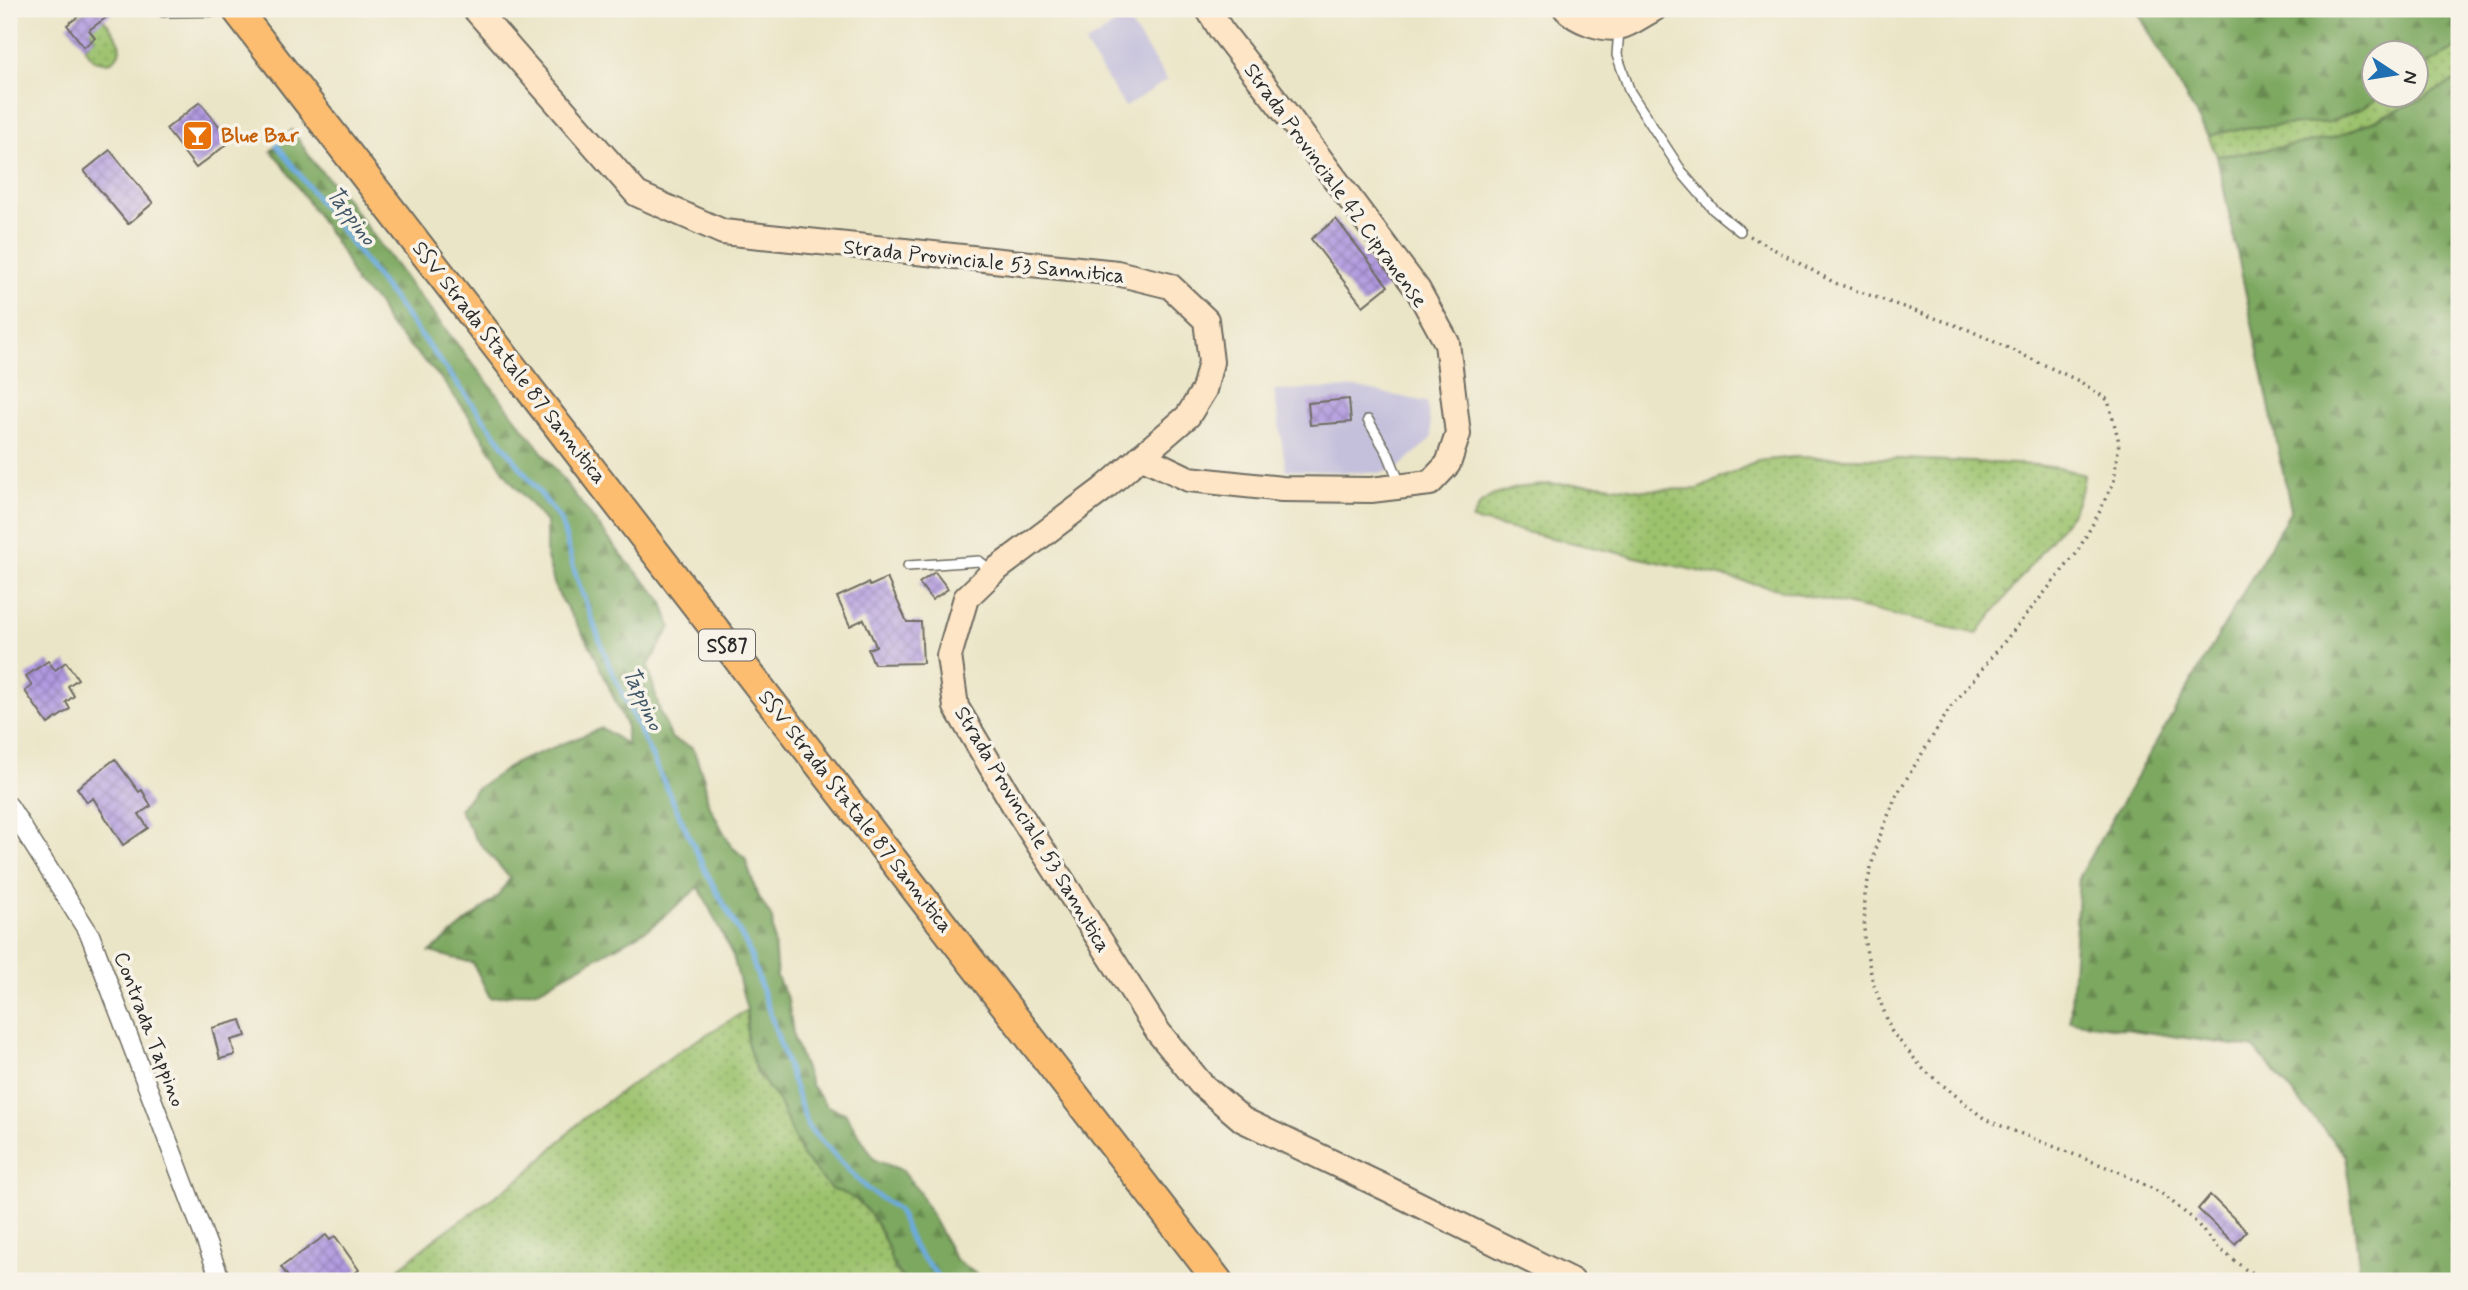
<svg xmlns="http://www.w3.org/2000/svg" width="2468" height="1290" viewBox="0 0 2468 1290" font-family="Mynerve,sans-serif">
<defs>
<pattern id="grass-dots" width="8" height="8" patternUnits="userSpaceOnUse" patternTransform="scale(1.75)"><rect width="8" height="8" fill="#9cc26d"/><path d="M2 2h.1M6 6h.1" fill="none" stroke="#7f9e5a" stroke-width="1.8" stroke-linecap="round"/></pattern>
<pattern id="forest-firs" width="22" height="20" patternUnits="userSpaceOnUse" patternTransform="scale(1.75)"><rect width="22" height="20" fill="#7da860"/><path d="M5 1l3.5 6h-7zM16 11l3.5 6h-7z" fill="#67894f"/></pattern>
<pattern id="building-cross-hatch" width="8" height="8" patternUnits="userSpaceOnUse" patternTransform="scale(1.75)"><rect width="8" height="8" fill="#b199e0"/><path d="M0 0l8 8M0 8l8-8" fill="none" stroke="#907db6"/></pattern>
</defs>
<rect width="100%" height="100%" fill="#f7f3e8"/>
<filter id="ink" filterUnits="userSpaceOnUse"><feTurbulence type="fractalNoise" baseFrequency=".0143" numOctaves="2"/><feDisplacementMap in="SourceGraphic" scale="14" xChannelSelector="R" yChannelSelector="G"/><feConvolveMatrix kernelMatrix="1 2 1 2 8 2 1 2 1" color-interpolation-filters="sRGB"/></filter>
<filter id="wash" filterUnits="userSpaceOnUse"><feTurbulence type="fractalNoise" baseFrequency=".00686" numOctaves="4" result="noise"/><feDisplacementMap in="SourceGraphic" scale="28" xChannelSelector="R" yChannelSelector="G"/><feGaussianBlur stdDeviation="1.57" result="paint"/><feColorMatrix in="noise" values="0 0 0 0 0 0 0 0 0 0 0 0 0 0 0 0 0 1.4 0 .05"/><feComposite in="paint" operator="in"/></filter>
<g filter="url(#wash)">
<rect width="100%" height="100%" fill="#ebe5c7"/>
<!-- industrial -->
<g fill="#c4c0db">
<polygon points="1126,17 1167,80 1125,107 1085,44"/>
<polygon points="1358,388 1427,402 1432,438 1397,469 1380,473 1286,470 1274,390"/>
</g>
<!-- grass -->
<g fill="url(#grass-dots)" stroke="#64764c" stroke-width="2">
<path d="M88,9H95C107,24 136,50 108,63L94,60L84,47L95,37L79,16Z"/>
<polygon points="2459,47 2459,78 2420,100 2334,138 2246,153 2217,156 2208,136 2242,128 2330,122 2360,109 2384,95 2416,94 2416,73 2432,61"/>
<polygon points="1794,457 1904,459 2037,465 2064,469 2084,475 2082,489 2073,511 1977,634 1472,520 1481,503 1492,496 1516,488 1550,484 1598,484 1643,490 1698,489 1758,461"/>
<polygon points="747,1010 747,1042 757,1073 778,1100 802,1156 861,1203 873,1218 886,1244 895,1269 907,1281 383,1281 436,1238 526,1174 585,1117 681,1050"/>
</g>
<!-- forest -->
<g fill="url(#forest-firs)" stroke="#546a46" stroke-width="2">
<polygon points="2136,9 2459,9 2459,47 2432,61 2416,73 2416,52 2374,52 2374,94 2384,95 2360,109 2330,122 2242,128 2208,136"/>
<polygon points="2459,78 2459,1281 2361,1281 2346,1156 2254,1048 2070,1021 2079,876 2291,510 2217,156 2246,153 2334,138 2420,100"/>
<path d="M292,130L316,166L341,192L411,286L512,413L622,556L662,600L671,627L648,666L660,712L672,739L693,748L704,779L708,803L731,846L745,858L757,894L772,918L777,977L788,1000L794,1040L811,1085L827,1106L845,1113L875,1160L902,1170L919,1192L955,1259L986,1281H907C904,1278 898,1274 895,1269C891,1264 890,1255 888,1248C878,1222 862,1194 832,1190L802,1156L778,1100L757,1073L747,1042V1010L733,956L699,887L650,928L538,990L490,998L473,963L430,952L497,897L510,878L476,839L459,809L476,789L517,762L602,728L626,744V725L593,651L556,590L546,554V522L509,479L467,413L439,376L387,323L378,303L356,284L343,254L281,162L271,151Z"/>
</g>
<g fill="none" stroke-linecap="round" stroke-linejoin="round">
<!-- stream -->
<polyline stroke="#6cabdf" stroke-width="5" points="277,145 561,521 576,576 609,665 706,872 748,948 808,1127 866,1188 898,1210 913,1246 942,1281"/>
</g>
<g id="blocks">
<!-- building -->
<g fill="url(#building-cross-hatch)">
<polygon points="88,9 118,9 89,30 95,38 84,47 67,25"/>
<polygon points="200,102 231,141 196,168 166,129"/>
<polygon points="110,150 153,203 128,224 84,171"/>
<polygon points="1336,219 1388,286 1363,306 1311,239"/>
<polygon points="1349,399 1351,422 1310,425 1308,403"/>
<polygon points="935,572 948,589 932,600 919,583"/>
<polygon points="887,578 907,622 921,622 923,663 874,664 868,649 876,646 864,619 850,626 837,597 868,583 870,586"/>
<polygon points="48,661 55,670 66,662 78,679 68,686 74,696 66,702 70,709 48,724 25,691 32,686 26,676"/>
<polygon points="115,759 139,792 142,790 151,806 139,814 148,828 123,845 93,798 87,802 77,788"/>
<polygon points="241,1020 246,1036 231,1040 235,1055 220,1059 212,1028"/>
<polygon points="2210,1195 2247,1231 2235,1244 2198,1209"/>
<polygon points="326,1235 330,1240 335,1236 359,1270 343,1281 291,1281 281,1267"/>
</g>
</g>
</g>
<g filter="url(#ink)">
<use href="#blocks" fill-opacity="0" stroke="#6e6c62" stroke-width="2"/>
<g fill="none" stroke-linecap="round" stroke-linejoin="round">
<defs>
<g id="lane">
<polyline points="160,9 163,12 234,11"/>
<polyline points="1619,30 1617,55 1630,92 1684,175 1714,210 1740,231"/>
<polyline points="1368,420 1388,454 1401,486"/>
<polyline points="908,566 979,561 992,571"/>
</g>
<polyline id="street" points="9,806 90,935 221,1281"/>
<g id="secondary">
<polyline points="475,9 637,194 723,232 1117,273 1170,286 1206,320 1211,362 1204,390 1188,416 1102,490 993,572 966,598 949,656 956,707 1014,805 1159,1033 1201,1084 1243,1120 1388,1189 1572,1281"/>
<path d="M1566,9C1577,21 1602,30 1619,27C1630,25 1644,14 1654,9"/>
<polyline points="1141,456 1189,479 1282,489 1371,490 1430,483 1448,464 1458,434 1447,343 1418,290 1288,116 1221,30 1208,9"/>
</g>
<polyline id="primary" points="236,9 1218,1281"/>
</defs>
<!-- lane casing -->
<use href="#lane" stroke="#6e6c62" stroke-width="12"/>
<!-- street casing -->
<use href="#street" stroke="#6e6c62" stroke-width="21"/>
<!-- secondary casing -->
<use href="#secondary" stroke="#6e6c62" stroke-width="28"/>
<!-- primary casing -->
<use href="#primary" stroke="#6e6c62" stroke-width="32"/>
<!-- path -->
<polyline stroke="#6e6c62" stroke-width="3.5" stroke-dasharray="2 5" stroke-linecap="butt" points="1750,236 1835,283 1969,330 2079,381 2108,400 2119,442 2114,481 2100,511 2076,554 1950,708 1896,796 1876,846 1865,894 1864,939 1873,983 1892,1032 1924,1070 1986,1120 2119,1172 2161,1193 2193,1219 2216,1246 2245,1269 2270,1281"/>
<!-- lane -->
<use href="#lane" stroke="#fff" stroke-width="9"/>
<!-- street -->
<use href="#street" stroke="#fff" stroke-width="18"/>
<!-- secondary -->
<use href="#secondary" stroke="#fee5c5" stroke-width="24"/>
<!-- primary -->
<use href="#primary" stroke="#fcbd6f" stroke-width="28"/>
</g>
</g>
<!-- icons -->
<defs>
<symbol id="bar-square" viewBox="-11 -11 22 22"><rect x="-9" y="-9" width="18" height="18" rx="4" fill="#e8710a" stroke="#f7f3e8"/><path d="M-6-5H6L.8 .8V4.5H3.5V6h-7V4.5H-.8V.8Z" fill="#fff"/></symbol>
</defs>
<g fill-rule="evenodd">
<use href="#bar-square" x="180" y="118" width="35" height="35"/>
</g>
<g text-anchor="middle" stroke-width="7" stroke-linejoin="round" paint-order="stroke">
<!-- shield labels -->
<rect fill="#f7f3e8" stroke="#686764" stroke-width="2" x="699" y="629.5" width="56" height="31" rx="5"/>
<g font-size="19" font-weight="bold" fill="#2b2b2b">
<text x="727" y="652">SS87</text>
</g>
<!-- food labels -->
<g font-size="21" font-weight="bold" fill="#c56008" stroke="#f7f3e8" text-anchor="start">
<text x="221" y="142">Blue Bar</text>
</g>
<!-- street labels -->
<g font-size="21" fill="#2b2b2b" stroke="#f7f3e8">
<text transform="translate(1336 185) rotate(54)" y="7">Strada Provinciale 42 Cipranense</text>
<text transform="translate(984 261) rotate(6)" y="7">Strada Provinciale 53 Sannitica</text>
<text transform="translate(510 362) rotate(52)" y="7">SSV Strada Statale 87 Sannitica</text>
<text transform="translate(856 811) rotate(52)" y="7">SSV Strada Statale 87 Sannitica</text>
<text transform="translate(1033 829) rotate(59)" y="7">Strada Provinciale 53 Sannitica</text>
<text transform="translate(150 1029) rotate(69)" y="7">Contrada Tappino</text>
</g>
<!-- water labels -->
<g font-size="23" font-style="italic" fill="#42586a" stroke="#f7f3e8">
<text transform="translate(352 215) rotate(53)" y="8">Tappino</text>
<text transform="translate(644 698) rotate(65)" y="8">Tappino</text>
</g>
</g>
<!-- margin -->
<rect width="2468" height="1290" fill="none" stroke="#f7f3e8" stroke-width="35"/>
<!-- north arrow -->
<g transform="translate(2395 74) rotate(102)"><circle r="33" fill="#f7f3e8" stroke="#a5a39c" stroke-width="2"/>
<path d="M0-5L12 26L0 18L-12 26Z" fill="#1f6fb2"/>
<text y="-10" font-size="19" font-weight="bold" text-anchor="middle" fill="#2b2b2b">N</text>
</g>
</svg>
